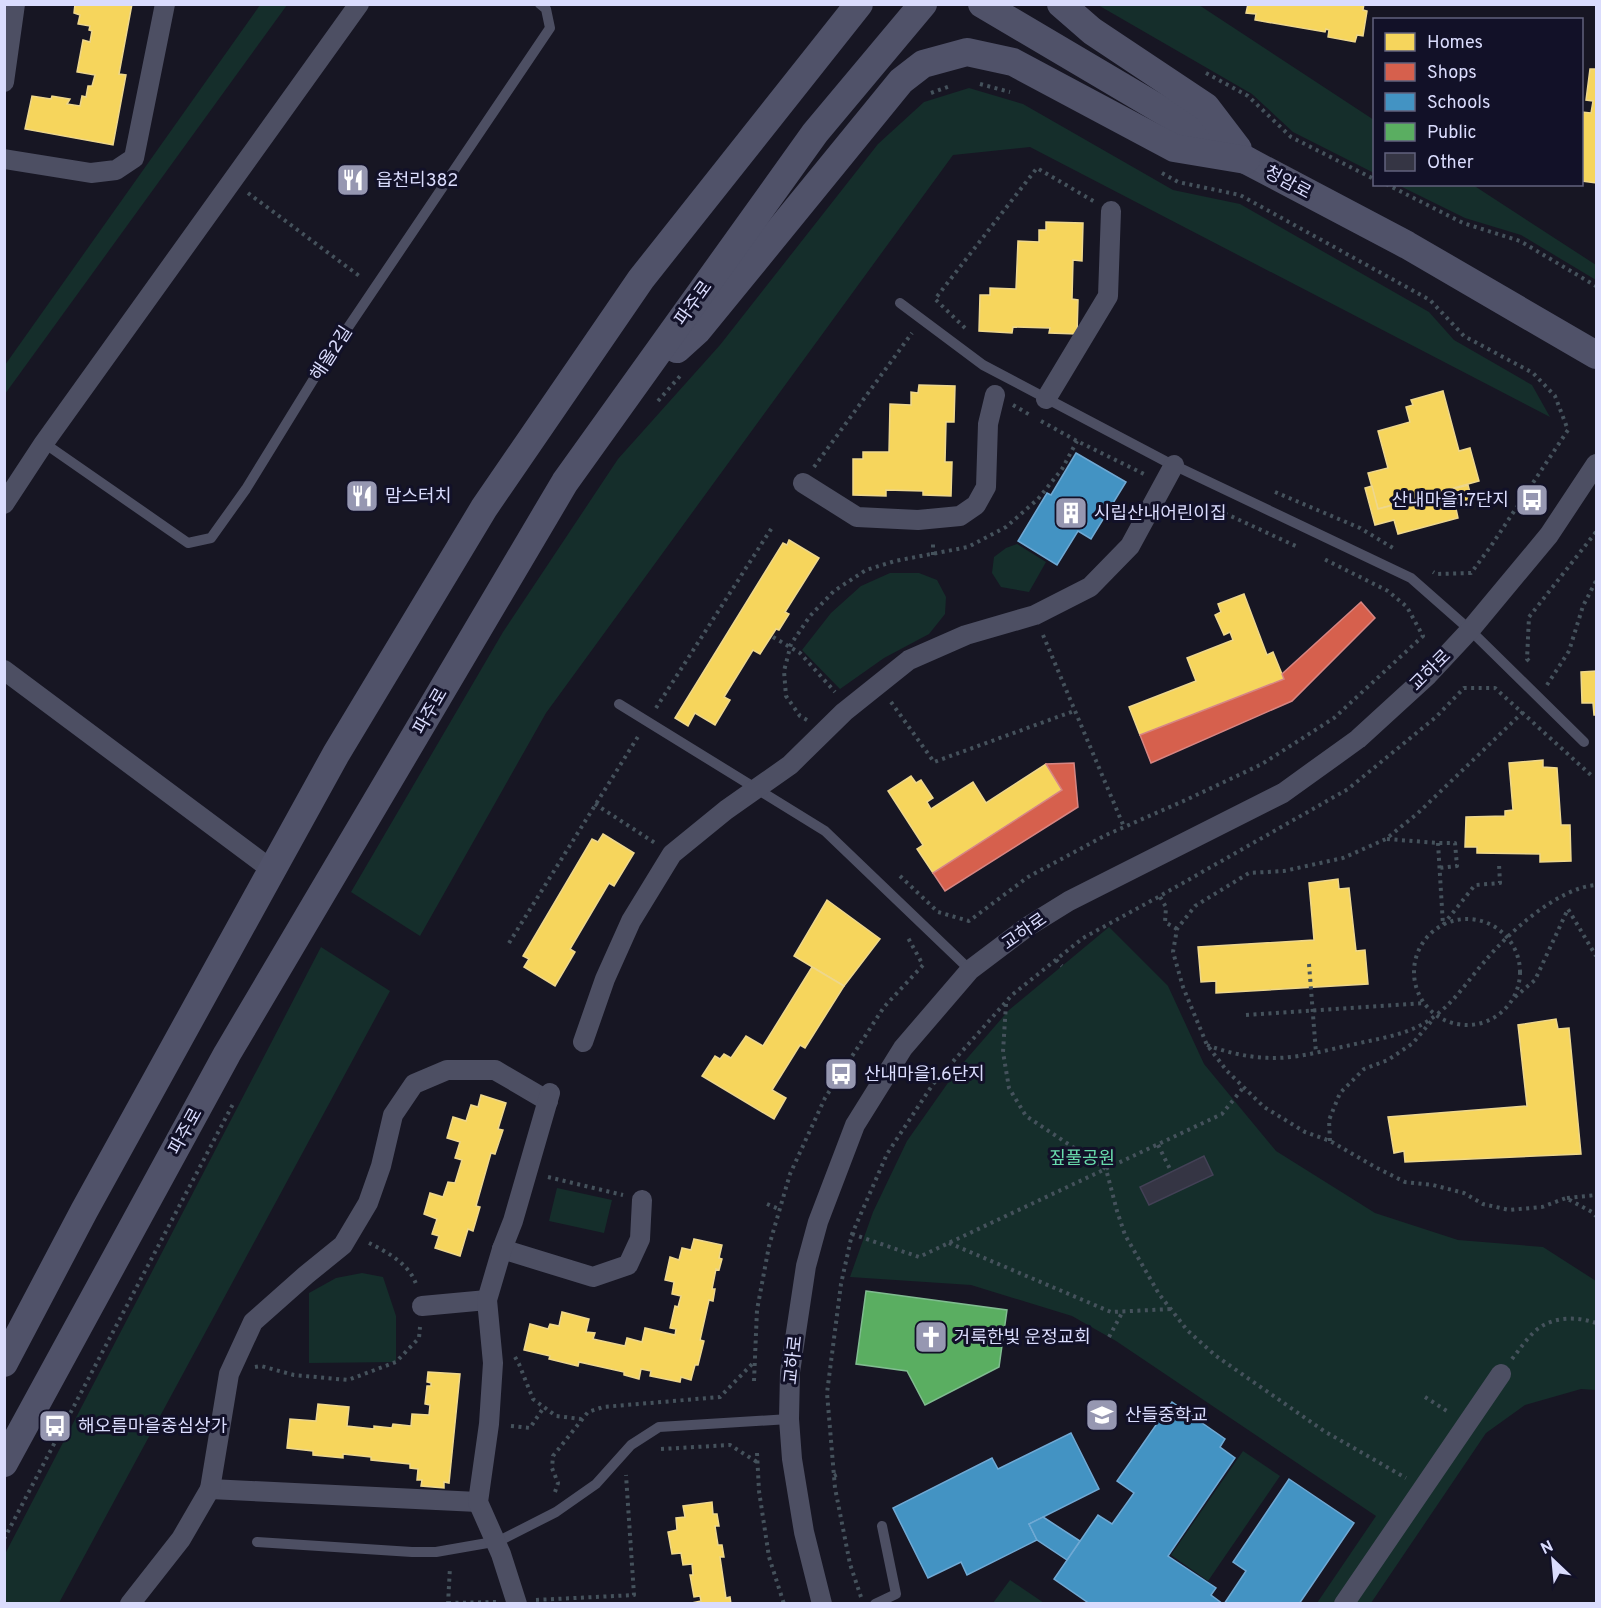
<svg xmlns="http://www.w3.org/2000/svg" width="1601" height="1608" viewBox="0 0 1601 1608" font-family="Overpass,'Noto Sans KR',sans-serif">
<rect width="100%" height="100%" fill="#171623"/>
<!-- green -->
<g fill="#152e2b">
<polygon points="260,5 287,5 5,394 5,365"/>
<polygon points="1098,5 1199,5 1374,120 1374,173 1293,132 1252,94"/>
<polygon points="969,88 1023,104 1173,190 1240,204 1429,312 1454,340 1532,385 1550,417 1030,147 953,155 546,713 420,936 351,892 503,632 618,459 720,345 878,144 924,102"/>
<polygon points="1398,185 1473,185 1596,265 1596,280 1521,235 1465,218"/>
<polygon points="1017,544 1046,562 1029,592 1001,587 992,573 994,557 1006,548"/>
<polygon points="890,573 919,573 937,580 946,597 945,614 929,634 884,658 840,689 802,650 831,613 861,586"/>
<polygon points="1109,927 1168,986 1204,1064 1276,1151 1375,1213 1458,1240 1543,1247 1596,1281 1596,1390 1581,1389 1525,1405 1486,1433 1371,1603 1317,1603 1376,1516 1116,1341 1072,1316 971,1285 850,1277 873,1212 907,1141 957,1070 1009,1010"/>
<polygon points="321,947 390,991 59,1603 5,1603 5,1554"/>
<polygon points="557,1188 612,1200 604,1233 549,1221"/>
<polygon points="362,1273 383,1277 396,1316 396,1362 309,1363 309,1293 336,1278"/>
<polygon points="1243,1451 1280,1476 1208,1581 1171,1555"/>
<polygon points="1010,1580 1044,1603 993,1603"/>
</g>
<!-- homes -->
<g fill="#f6d55c" stroke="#eed78c" stroke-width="1.5">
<polygon points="75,4 132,4 119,74 126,75 113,145 25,129 32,96 51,99 52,96 70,99 67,104 80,106 82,96 86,97 88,86 92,86 95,75 77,72 83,40 90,42 92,31 89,30 90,26 78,24 80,15 74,13"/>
<polygon points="1248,4 1364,4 1363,10 1367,11 1363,36 1357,35 1355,42 1328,37 1329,30 1326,29 1325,32 1255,20 1256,14 1246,13"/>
<polygon points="1590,69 1596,69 1596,183 1582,181 1582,112 1591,113 1593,101 1586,100"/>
<polygon points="1046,222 1083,223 1082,261 1073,260 1072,299 1078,300 1077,334 1049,333 1050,328 1013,327 1012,333 979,331 980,295 990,295 990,288 1016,289 1018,241 1039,242 1039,230 1046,230"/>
<polygon points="919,385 955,386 954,422 946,422 945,462 952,462 951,496 923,495 923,491 886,490 886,496 853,495 853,459 863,459 863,452 889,452 890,404 911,405 911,392 918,393"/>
<polygon points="1443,391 1459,451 1470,448 1479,481 1378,509 1368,473 1388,468 1378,431 1410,422 1406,407 1413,405 1411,400"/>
<polygon points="1468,485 1472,500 1455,504 1458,518 1398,534 1394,520 1375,525 1365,488 1372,486 1378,509"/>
<polygon points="789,540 819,558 785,612 789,614 779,630 776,629 760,654 753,650 724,697 730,700 715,725 695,713 688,726 675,718 783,543 787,545"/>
<polygon points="1244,594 1267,655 1273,652 1284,679 1140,735 1129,707 1196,681 1187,658 1233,640 1230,632 1224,635 1215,615 1221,612 1218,604"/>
<polygon points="1596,671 1596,715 1594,715 1593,703 1582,703 1581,672"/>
<polygon points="1543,760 1543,767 1557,768 1561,825 1570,825 1571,861 1540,862 1540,854 1477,853 1477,847 1465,847 1466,817 1505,816 1505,811 1513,810 1509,763"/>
<polygon points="1046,764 1062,790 933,873 917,849 923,845 888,791 911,776 916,783 921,780 933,798 927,802 931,809 973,782 986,803"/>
<polygon points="603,834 634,853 614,886 609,883 570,949 575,952 555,986 524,967 529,959 523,956 592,839 598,842"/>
<polygon points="1338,879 1339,889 1349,888 1356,951 1365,950 1368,984 1216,993 1216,981 1201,982 1198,947 1314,940 1309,883"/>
<polygon points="827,900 880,939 844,986 794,956"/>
<polygon points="812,967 844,986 805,1048 800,1045 772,1090 786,1098 774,1119 702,1076 715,1056 720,1059 724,1054 731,1058 746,1036 763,1046"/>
<polygon points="1556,1019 1558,1029 1569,1028 1581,1154 1405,1162 1404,1151 1394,1153 1388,1117 1527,1106 1518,1025"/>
<polygon points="481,1095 506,1103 498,1129 503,1130 495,1154 491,1153 476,1206 480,1207 473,1231 468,1229 460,1256 435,1248 439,1236 432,1234 437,1219 424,1214 430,1193 443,1197 448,1182 455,1183 462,1160 455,1158 460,1142 447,1138 453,1117 466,1121 471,1105 478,1107"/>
<polygon points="694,1239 722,1245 719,1258 722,1259 719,1270 716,1269 712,1289 715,1289 713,1301 709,1300 700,1340 704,1341 698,1365 695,1365 691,1380 681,1377 680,1382 650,1376 651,1371 641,1369 639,1379 624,1375 624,1372 579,1362 578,1366 549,1359 550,1356 524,1350 530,1324 548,1329 550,1324 559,1326 562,1312 589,1319 586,1332 595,1333 593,1339 625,1346 627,1338 642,1342 645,1328 675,1335 676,1329 670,1328 675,1306 678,1307 681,1296 672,1294 674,1282 665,1280 670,1257 679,1260 682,1248 691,1250"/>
<polygon points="428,1372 460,1374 449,1483 444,1482 444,1488 421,1486 422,1480 417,1480 418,1469 410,1468 410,1464 371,1460 371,1457 343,1454 343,1458 313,1455 313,1451 287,1448 290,1419 316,1421 318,1404 349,1407 347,1426 374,1429 374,1426 392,1428 393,1424 411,1426 412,1414 429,1415 430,1405 425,1404 427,1386 431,1386 431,1383 427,1382"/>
<polygon points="712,1502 713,1514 717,1514 719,1526 715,1526 718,1545 722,1545 724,1557 720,1557 726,1598 730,1597 731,1604 687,1604 701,1601 700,1596 694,1597 690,1575 693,1575 692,1564 683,1565 681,1553 672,1554 668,1532 677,1530 676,1518 685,1517 683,1506"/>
</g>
<!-- shops -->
<g fill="#d6604d" stroke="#d78582" stroke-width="1.5">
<polygon points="1361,602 1375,618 1292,701 1151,763 1140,735 1284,679 1282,674"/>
<polygon points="1074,763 1078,807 945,891 933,873 1062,790 1046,764"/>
</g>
<!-- schools -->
<g fill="#4393c3" stroke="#70a9d4" stroke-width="1.5">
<polygon points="1076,453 1126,482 1091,539 1078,531 1057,565 1018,541 1047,493 1051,495"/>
<polygon points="1172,1402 1225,1439 1220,1447 1235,1458 1168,1556 1216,1588 1211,1595 1223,1604 1090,1604 1054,1579 1098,1515 1112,1524 1134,1493 1117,1481"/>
<polygon points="1071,1433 1099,1489 1029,1524 1037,1540 967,1575 961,1562 928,1578 893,1508 992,1458 998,1469"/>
<polygon points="1289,1479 1354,1523 1299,1604 1224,1604 1246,1571 1233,1562"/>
<polygon points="1043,1517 1080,1541 1067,1560 1037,1540 1029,1524"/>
</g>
<!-- public -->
<polygon fill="#5aae61" stroke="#80bc90" stroke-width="1.5" points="866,1291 1007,1310 999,1367 925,1405 907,1371 856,1364"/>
<!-- building -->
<polygon fill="#353544" stroke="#434156" stroke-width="1.5" points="1204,1156 1213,1175 1149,1205 1140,1187"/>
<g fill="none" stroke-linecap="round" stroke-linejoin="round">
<!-- path -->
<g stroke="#45525c" stroke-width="4" stroke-dasharray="3 4.5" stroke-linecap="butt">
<polyline points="1206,73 1248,96 1291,137 1374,179"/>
<polyline points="980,84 1010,92"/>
<polyline points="931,93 950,86"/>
<polyline points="1162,173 1178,182 1240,195 1430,300 1464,336 1533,373 1555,396 1568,430 1491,546 1471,573 1436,574 1433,572"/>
<polyline points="1386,184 1463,223 1520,241 1596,286"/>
<polyline points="248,193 362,278"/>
<polyline points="965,328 935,299 1037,168 1095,202"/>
<polyline points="658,401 681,375"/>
<polyline points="1013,405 1030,415"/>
<polyline points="1041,421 1077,441 1144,474"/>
<polyline points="814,467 912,333"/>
<polyline points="1275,492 1360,528 1393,548"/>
<polyline points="1211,507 1298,547"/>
<polyline points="933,555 933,540"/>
<polyline points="1043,635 1124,827"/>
<polyline points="773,637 800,653 835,692"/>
<polyline points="1529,661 1527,659 1529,617 1596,532"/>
<polyline points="1547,685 1569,651 1583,606 1596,581"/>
<polyline points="891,702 934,762 1074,711"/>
<polyline points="656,708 773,526"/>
<polyline points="1523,712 1418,813 1386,839 1343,858 1284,871 1249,873 1195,906 1177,929 1173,952 1183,987 1207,1045 1227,1071 1264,1107 1305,1132 1330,1141 1375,1167 1405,1182 1433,1185 1464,1193 1483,1204 1509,1210 1542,1207 1566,1198 1592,1212 1596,1216"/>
<polyline points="807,720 800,716 786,696 784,671 791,644 810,616 834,591 866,570 895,561 968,547 1006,527 1038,499 1062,469 1077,441"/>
<polyline points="595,804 655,843"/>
<polyline points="1387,839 1438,843 1455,843 1457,866 1439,868"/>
<polyline points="1438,843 1443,925 1475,885 1500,883 1499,864"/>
<polyline points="900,876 938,912 969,921 1028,877 1106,835 1188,799 1262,764 1334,718 1423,636 1407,607 1388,591 1324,559"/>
<polyline points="1160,897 1166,907 1165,922 1177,929"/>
<circle cx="1467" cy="972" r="53"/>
<polyline points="509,943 639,735"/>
<polyline points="1056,960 1062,966"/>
<polyline points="1309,964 1316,1053"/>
<polyline points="1515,997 1535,980 1568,909 1596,956"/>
<polyline points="1006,1004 1003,1052 1009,1088 1026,1116 1106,1169 1117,1211 1125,1235 1159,1294 1187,1330 1216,1356 1324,1431 1406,1478"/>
<polyline points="1246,1015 1424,1003"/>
<path d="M1207,1045C1228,1053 1251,1058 1274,1058C1300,1058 1326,1050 1351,1045C1380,1038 1412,1035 1436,1015C1456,1000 1469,979 1485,961C1509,932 1558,888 1596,885"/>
<polyline points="1330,1141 1329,1120 1340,1093 1364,1069 1388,1060 1413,1043 1434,1018"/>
<polyline points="1158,1145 1171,1171"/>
<polyline points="548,1177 623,1195"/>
<polyline points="1567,1198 1596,1195"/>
<polyline points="767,1204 779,1209"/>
<polyline points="852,1234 919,1257 1222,1114 1243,1088"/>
<path d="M369,1243C389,1253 411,1265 417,1287"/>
<polyline points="949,1243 1111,1312 1171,1309"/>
<polyline points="1109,1337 1123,1311"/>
<polyline points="515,1357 519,1364 533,1399 556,1416 581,1419"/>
<path d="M1512,1359C1519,1350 1526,1340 1533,1333C1550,1316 1576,1316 1596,1323"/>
<polyline points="255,1367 261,1366 294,1375 348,1380 396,1362 419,1338 420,1327"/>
<polyline points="754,1381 757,1310 769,1246 790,1174 825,1098 884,1007 923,965 907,936"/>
<polyline points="1425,1397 1450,1413"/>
<polyline points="511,1426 530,1428 544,1407"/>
<polyline points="661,1449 730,1445 757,1462"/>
<polyline points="757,1453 759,1491 769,1557 784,1604"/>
<polyline points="834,1476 840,1473"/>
<polyline points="555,1492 558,1483 552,1468 553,1456 588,1412 603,1407 720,1397 755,1361"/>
<polyline points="4,1539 233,1104"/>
<polyline points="861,1597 850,1564 835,1488 827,1393 841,1284 852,1234 887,1154 933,1084 1012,995 1083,938 1160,896 1348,789 1436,717 1464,688 1495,688 1592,776"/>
<polyline points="536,1600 634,1595 626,1475"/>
<polyline points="448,1603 496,1602"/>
<polyline points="448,1604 450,1567"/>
</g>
<!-- lane -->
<g stroke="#4d4f63" stroke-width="10">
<polyline points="900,303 983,365 1165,461 1411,578 1470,630 1584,742"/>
<polyline points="44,443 188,543 211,538 246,489 318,372 550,28 546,9 540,4"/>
<polyline points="619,704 825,831 970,970"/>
<polyline points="257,1542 412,1552 436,1552 499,1541 556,1512 596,1484 631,1445 659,1427 789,1419"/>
<polyline points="875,1604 896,1594 882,1526"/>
</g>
<!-- street -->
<g stroke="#4d4f63" stroke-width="20">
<polyline points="4,82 15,4"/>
<polyline points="4,159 91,173 116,170 134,158 165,4"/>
<polyline points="1046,399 1108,296 1111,211"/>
<polyline points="803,483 857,517 918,520 960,516 976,505 986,487 988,424 995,395"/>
<polyline points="4,504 44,443 359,4"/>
<polyline points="4,670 272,870"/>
<polyline points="583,1042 605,979 631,921 672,854 726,810 790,765 844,712 909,660 966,635 1035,615 1090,587 1130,546 1174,465"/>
<polyline points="502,1249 593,1277 628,1265 640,1239 642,1200"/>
<polyline points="422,1306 487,1300"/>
<polyline points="210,1489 478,1502"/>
<polyline points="130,1604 181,1539 210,1489 229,1374 253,1322 306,1275 343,1245 368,1203 381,1166 393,1115 414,1084 447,1070 495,1070 548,1101"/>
<polyline points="517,1604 501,1554 478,1502 489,1424 493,1363 487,1300 502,1249 513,1221 550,1093"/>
<polyline points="822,1604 804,1532 792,1459 789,1419 790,1372 806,1266 818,1222 855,1125 903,1048 970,970 1027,927 1069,901 1283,793 1358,739 1428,675 1470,630 1549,535 1596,464"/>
<polyline points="1344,1604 1501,1374"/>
</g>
<!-- secondary -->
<g stroke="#505269" stroke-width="28">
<polyline points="982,4 1246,160 1407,245 1596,355"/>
<polyline points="1061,4 1092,31 1206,107 1238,149"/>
<polyline points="677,349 698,330 901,81 923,64 967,52 1013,62 1174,148 1246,160"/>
<polyline points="4,1363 84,1211 336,754 484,508 641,279 859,4"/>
<polyline points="4,1463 227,1054 565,482 815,133 923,4"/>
</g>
</g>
<!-- icons -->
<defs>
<symbol id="restaurant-square" viewBox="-11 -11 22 22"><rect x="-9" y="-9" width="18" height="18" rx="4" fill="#9697b1" stroke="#121128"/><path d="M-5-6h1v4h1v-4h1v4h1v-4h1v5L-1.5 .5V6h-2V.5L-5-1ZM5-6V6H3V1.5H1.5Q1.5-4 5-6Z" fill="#fff"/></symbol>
<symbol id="bus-square" viewBox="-11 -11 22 22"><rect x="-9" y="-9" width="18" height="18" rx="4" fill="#9697b1" stroke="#121128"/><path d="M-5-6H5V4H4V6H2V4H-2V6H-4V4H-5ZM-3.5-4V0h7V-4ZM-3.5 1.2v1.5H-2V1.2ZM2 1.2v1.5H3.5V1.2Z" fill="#fff"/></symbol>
<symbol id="building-square" viewBox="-11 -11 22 22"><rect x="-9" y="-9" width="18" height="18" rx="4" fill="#9697b1" stroke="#121128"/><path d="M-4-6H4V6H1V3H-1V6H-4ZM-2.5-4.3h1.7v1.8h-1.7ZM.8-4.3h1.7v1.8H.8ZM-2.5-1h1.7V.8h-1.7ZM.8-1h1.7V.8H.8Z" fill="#fff"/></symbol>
<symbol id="church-square" viewBox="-11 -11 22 22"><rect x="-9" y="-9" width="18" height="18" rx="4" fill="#9697b1" stroke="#121128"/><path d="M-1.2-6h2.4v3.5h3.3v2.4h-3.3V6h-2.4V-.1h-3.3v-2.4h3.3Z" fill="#fff"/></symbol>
<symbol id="school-square" viewBox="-11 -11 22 22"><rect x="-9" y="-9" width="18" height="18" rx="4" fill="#9697b1" stroke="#121128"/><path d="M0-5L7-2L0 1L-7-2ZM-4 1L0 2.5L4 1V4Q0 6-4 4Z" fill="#fff"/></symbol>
</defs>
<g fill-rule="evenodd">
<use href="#restaurant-square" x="334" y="161" width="38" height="38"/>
<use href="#restaurant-square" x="343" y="477" width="38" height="38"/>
<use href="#bus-square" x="1513" y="481" width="38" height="38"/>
<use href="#building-square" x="1052" y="494" width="38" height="38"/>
<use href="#bus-square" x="822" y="1055" width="38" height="38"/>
<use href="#church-square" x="912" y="1318" width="38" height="38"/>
<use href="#school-square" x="1083" y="1396" width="38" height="38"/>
<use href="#bus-square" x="36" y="1407" width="38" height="38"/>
</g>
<g text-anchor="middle" stroke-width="6" stroke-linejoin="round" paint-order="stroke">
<!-- poi labels -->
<g font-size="18" fill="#dadcfd" stroke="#121128" text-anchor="start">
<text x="376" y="186">읍천리382</text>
<text x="385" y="502">맘스터치</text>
<text x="1509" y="506" text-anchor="end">산내마을1.7단지</text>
<text x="1094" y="519">시립산내어린이집</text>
<text x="864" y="1080">산내마을1.6단지</text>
<text x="954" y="1343">거룩한빛 운정교회</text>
<text x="1125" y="1421">산들중학교</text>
<text x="78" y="1432">해오름마을중심상가</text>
</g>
<!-- street labels -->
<g font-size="18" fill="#dadcfd" stroke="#121128">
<text transform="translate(1288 182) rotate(28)" y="6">청암로</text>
<text transform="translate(693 303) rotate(-54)" y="6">파주로</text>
<text transform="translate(331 353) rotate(-57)" y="6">해올2길</text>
<text transform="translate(1430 670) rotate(-45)" y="6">교하로</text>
<text transform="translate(430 711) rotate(-60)" y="6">파주로</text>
<text transform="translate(1024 931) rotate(-35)" y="6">교하로</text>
<text transform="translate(185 1131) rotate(-61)" y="6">파주로</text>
<text transform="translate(793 1360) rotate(-84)" y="6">교하로</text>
</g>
<!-- park labels -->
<g font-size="18" fill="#68dbac" stroke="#121128">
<text x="1082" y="1164">짚풀공원</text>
</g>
</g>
<!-- border -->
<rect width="1601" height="1608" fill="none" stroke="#dadcfd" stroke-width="12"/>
<!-- legend -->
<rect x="1373" y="18" width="210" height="168" fill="#121128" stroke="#62627d" stroke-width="1.5"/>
<rect x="1385" y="33" width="30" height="18" fill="#f6d55c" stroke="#62627d" stroke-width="1.5"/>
<text x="1427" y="48" font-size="18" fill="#dadcfd">Homes</text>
<rect x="1385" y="63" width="30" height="18" fill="#d6604d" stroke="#62627d" stroke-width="1.5"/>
<text x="1427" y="78" font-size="18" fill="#dadcfd">Shops</text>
<rect x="1385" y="93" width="30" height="18" fill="#4393c3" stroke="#62627d" stroke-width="1.5"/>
<text x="1427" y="108" font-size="18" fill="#dadcfd">Schools</text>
<rect x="1385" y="123" width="30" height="18" fill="#5aae61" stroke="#62627d" stroke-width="1.5"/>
<text x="1427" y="138" font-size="18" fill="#dadcfd">Public</text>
<rect x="1385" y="153" width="30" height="18" fill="#353544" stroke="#62627d" stroke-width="1.5"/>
<text x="1427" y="168" font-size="18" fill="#dadcfd">Other</text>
<!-- north arrow -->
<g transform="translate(1553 1560) rotate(334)" stroke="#121128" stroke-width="4.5" paint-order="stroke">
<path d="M0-4.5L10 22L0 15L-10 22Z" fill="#dadcfd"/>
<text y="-9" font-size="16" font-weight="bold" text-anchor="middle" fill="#dadcfd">N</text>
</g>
</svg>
